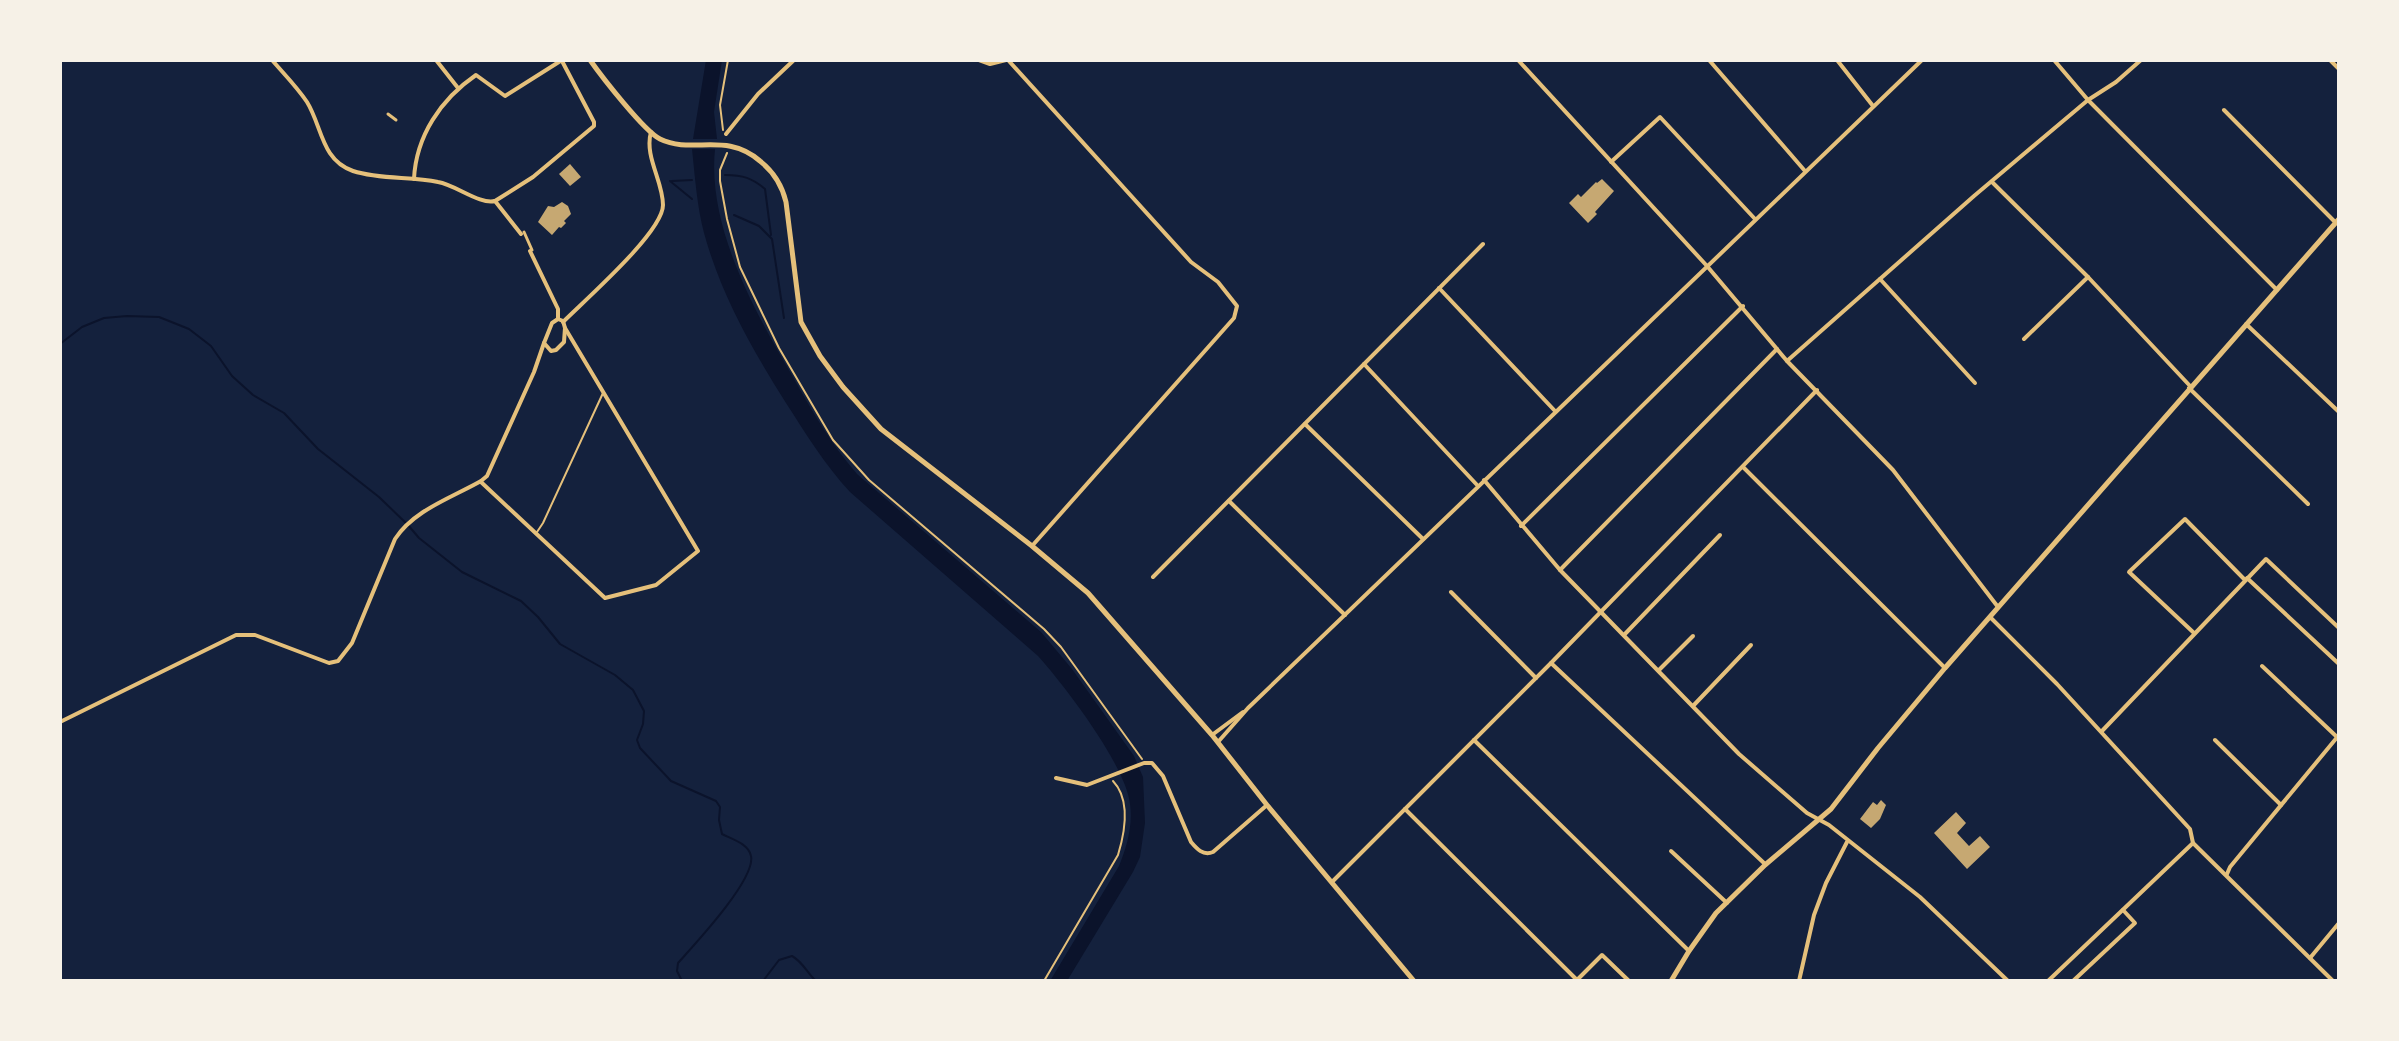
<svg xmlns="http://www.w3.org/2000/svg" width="2399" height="1041" viewBox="0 0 2399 1041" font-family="Poppins,sans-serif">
<rect width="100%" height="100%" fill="#14213d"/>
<!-- water -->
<g fill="#0b132b">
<polygon points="706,60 722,60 714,112 717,139 693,139"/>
<path d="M692,149H715C707,227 755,312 793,377C812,411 831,444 857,474L1041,632L1072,669L1134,756L1143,777L1145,823L1140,857L1133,872L1067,981H1050L1119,866C1127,847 1133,825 1130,804C1126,766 1065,686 1038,656L850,492C825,465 806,434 786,403C752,349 721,295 704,233C697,206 695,177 692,149Z"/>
</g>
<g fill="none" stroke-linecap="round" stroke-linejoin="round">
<!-- stream -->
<g stroke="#0b132b" stroke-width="2">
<path d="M725,175C743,175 752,178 765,189L771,235"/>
<polyline points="670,181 692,199"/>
<polyline points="672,181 692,180"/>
<polyline points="734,215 759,226 772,239 784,318"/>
<path d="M60,344L82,327L104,318L127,316L159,317L189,329L211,346L232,376L253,395L284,413L318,449L379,497L408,525L419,538L462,572L521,601L538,617L560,644L615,675L633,690L644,711L643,724L637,740L640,748L671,781L716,801L720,807L719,820L722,834C732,839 749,844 751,856C756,879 695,944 678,963L677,971L682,981"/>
<path d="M763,981L779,960L792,956C803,962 807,973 816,981"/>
</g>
</g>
<!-- building -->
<g fill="#c6a872">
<polygon points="570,164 581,177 570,186 559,174"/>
<polygon points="1602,179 1614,191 1595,212 1597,214 1588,223 1569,203 1578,194 1581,197 1596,182 1597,183"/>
<polygon points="562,202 568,206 571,214 564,221 566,223 561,228 559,227 552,235 538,222 548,206 554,207"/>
<polygon points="1881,800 1886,805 1880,819 1871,828 1860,819 1873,802 1877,805"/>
<polygon points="1956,812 1966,823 1957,833 1969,846 1980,836 1990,847 1967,869 1934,833"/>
</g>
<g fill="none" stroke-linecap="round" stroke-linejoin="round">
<!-- path -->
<g stroke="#e5c07b" stroke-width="2">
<polyline points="723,130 720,105 728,60"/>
<polyline points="727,153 720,170 720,181 727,219 740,267 779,348 833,440 869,480 1044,629 1061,647 1142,759"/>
<path d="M1044,981L1118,855C1125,832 1131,800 1113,781"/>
</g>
<!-- service -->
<polyline stroke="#e5c07b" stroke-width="2" points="537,532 543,523 603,393"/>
<!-- pedestrian -->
<g stroke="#e5c07b" stroke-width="3">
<polyline points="388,114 396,120"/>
<polyline points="524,232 532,250"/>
</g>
<!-- minor -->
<g stroke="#e5c07b" stroke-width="4">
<path d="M272,60C284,74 297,87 307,102C322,126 321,160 353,171C381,180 411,176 438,182C456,185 480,205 495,201"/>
<polyline points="436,60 458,88"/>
<polyline points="979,60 990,64 1006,60"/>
<polyline points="1008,60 1191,262 1218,282 1237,306 1234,318 1032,546"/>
<polyline points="1518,60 1707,266 1787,361 1893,470 1998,607"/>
<polyline points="1709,60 1805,171"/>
<polyline points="1837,60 1873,106"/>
<polyline points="2054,60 2088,100 2277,290"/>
<polyline points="2330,60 2339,69"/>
<polyline points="2224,110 2336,223"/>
<polyline points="726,134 758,94 794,60"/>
<polyline points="1611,162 1660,117 1755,219"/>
<path d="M414,179C416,136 441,99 476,75L505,96L562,60"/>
<polyline points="1992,182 2088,277 2191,387"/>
<polyline points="495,201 533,177 594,126 594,122 562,61"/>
<polyline points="495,201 521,234"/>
<polyline points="530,251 558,309 558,318"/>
<polyline points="1880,279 1975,383"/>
<polyline points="1439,288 1555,411"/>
<polygon points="558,319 563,321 565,328 564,342 556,350 551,351 544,343 552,323"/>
<path d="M563,322C585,300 663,232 663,205C663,181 644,156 651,132"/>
<polyline points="2246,324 2339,412"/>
<polyline points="2024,339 2088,277"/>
<polyline points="1787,361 1974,196 2088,100 2116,82 2141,60"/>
<polyline points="1364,364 1478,486"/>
<polyline points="2189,388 2308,504"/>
<polyline points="1305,424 1423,539"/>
<polyline points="1743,467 1945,668"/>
<polyline points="1484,480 1560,570 1739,754 1807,813 1829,825 1920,897 2008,981"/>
<polyline points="481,482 605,598 656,585 698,551 565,328"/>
<polyline points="1229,501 1345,615"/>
<polyline points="1521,526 1743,306"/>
<polyline points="1560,570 1777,349"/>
<polyline points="1153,577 1483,244"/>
<polyline points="2247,578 2339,664"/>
<polyline points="1451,592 1536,678"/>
<polyline points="1990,617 2057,684 2190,829 2193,843 2333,981"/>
<polyline points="2194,633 2129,572 2185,519 2245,580"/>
<polyline points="1624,635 1720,535"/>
<polyline points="1551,663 1765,864"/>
<polyline points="2262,666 2337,737"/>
<polyline points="1659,670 1693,636"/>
<polyline points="1693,706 1751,645"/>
<path d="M60,722L236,635H255L329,663L338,661L352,643L395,539C414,510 451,498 481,481L487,476L534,372L544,343"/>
<polyline points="2102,731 2266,559 2339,628"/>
<polyline points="1212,735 1243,712"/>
<polyline points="1474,740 1689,951"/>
<polyline points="2215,740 2281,805"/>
<polyline points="1218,742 1248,708 1922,60"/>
<path d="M1056,778L1087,785L1144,763H1152L1163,776L1191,842C1197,849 1203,856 1213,852L1267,805"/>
<polyline points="1405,809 1577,980 1602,955 1629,981"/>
<polyline points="1671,851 1727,903"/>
<polyline points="2227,874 2230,867 2339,735"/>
<polyline points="1332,882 1551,663 1817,390"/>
<polyline points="2310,958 2339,923"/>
<polyline points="1799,981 1814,915 1826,883 1847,842"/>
<polyline points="2048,981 2193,843"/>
<polyline points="2073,981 2135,923 2123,910"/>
</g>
<!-- tertiary -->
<g stroke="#e5c07b" stroke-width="5">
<path d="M590,60C602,77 644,131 660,139C693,155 725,131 760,161C774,172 782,185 786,202L801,322L820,356L843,387L881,429L1032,546L1088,593L1212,735L1267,805L1414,981"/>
<polyline points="1671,981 1689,951 1716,913 1765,865 1831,809 1878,748 1945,668 2339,219"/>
</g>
</g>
<!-- border -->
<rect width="2399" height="1041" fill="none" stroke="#f6f1e7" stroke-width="124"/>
</svg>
